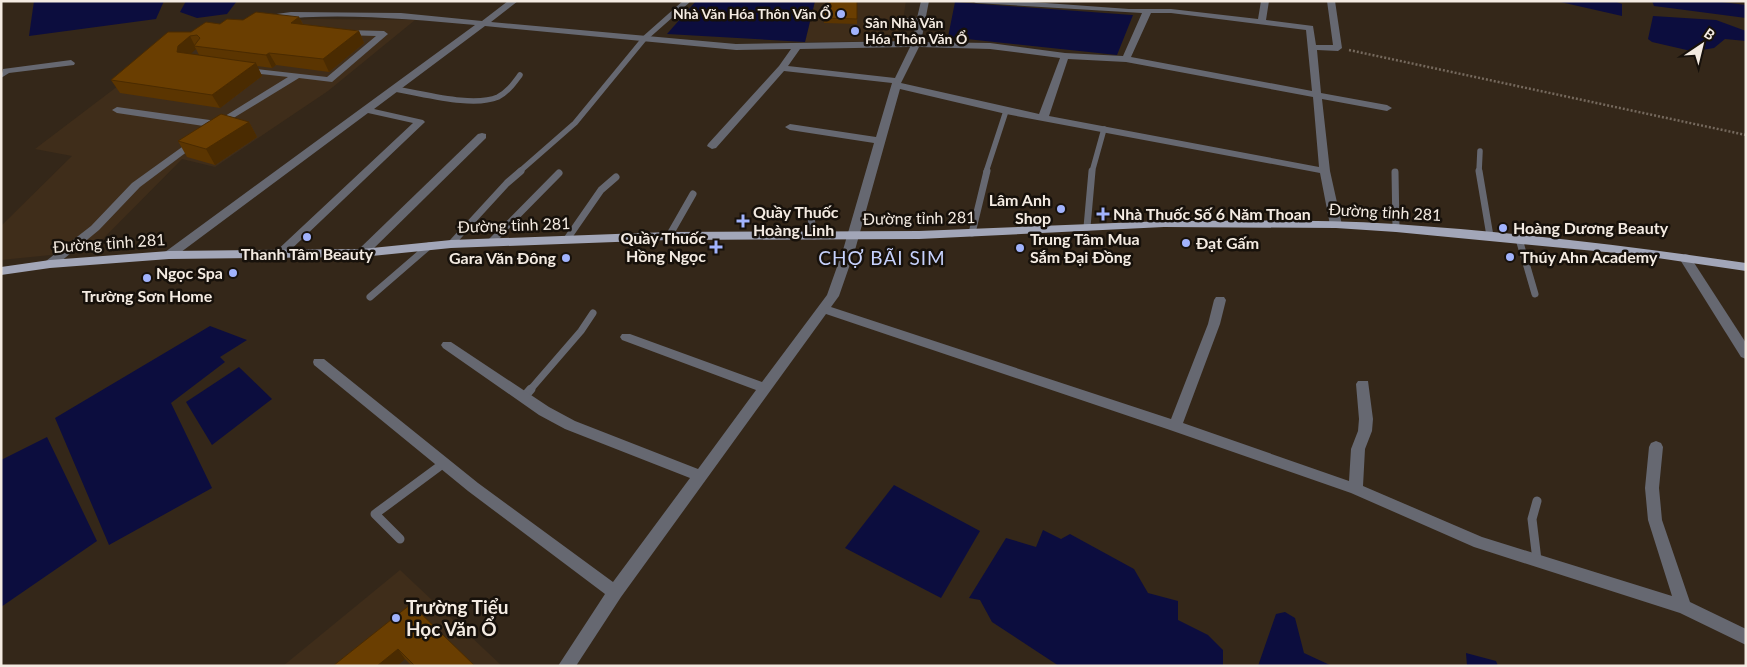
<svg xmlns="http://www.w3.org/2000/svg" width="1747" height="667" viewBox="0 0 1747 667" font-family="Lato,sans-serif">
<rect width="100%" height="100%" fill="#342719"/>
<!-- built -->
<g fill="#3f2d1a">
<polygon points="815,1 906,1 900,41 805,42"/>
<polygon points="315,19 415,20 328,91 215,167 182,159 91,251 1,260 1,226 72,156 35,149 189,32 222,31 273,21"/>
<polygon points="400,570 502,666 283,666"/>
</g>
<!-- water -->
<g fill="#0c0d3e">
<polygon points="34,1 164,1 156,19 29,36"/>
<polygon points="186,1 237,1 227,14 197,18 180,12"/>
<polygon points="696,1 815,1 805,42 667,34"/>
<polygon points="1556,1 1614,1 1622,4 1622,16"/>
<polygon points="955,2 1132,15 1133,15 1117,55 948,37"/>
<polygon points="1653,16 1716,20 1746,31 1746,41 1725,39 1714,48 1702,50 1704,54 1652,42 1648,39"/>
<polygon points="210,326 247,340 220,357 225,362 171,403 212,488 109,545 55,418"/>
<polygon points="239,367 272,399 212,445 186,402"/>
<polygon points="47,437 97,541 1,607 1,460"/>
<polygon points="894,485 980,531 941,598 845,548"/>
<polygon points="1043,530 1061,539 1070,534 1134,569 1148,593 1178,601 1178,620 1208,635 1223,650 1223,666 1059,666 992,622 980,600 969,598 1006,538 1036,547"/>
<polygon points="1285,612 1295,618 1304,653 1332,666 1258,666 1276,614"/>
<polygon points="1466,653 1496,661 1498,666 1467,666"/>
</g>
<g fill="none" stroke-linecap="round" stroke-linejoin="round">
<!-- river -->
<polygon fill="#0c0d3e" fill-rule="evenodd" points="1652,1 1713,1 1746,5 1746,18 1662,7 1654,6"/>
<!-- path -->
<polyline stroke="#75695d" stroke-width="2.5" stroke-dasharray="2 2" stroke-linecap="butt" points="1349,50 1746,135"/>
<!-- lane-far2 -->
<g stroke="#666871" stroke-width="5.5">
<path d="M394,89C422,93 472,108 498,97C508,92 514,83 520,75"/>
<polyline points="519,172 575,123 644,39 687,1"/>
<polyline points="986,172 1006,111"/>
<polyline points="1092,172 1104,129"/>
<polyline points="1479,172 1480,151"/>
</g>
<!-- lane-far1 -->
<g stroke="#666871" stroke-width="7">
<polyline points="1479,171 1490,236"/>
<polyline points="1395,172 1396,228"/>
<polyline points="811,218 814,236"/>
<polyline points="1087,227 1092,171"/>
<polyline points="972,233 987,171"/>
<polyline points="669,236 693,194"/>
<polyline points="567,239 601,190 616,177"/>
<polyline points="1519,239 1535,294"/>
<polyline points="491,242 559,173"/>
<polyline points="451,244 507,183 521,171"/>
<polyline points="370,297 429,246"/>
<polyline points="530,390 581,331 593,313"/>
</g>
<!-- lane -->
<g stroke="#666871" stroke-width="9">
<polyline points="524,397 531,389"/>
<polyline points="1537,501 1532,519 1537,560"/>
<polyline points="400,539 375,514 444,463"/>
</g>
<!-- street -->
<g fill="#666871" fill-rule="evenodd">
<path d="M508,1H518L491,22L736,44L912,41L916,24H903L899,21L903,18H917L921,1H929L921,42L990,43L1065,53L1123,56L1142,13L976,3L972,1H1018L1129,9H1171L1258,19L1261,1H1269L1266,20L1313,26L1316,45H1333L1327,1H1335L1342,48L1338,51L1317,50L1321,93L1387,105L1392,108L1387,111L1322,99L1330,171L1342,225L1340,227H1332L1330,225L1320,173L1006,114L900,89L855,250L839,296L831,307L1171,419L1208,324L1214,300L1216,297H1224L1226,300L1220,324L1183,423L1349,481L1351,449L1358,431L1359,419L1356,384L1358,381H1368L1373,419L1372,431L1365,449L1363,486L1482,537L1672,596L1648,520L1645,488L1649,447L1651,443L1656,441L1661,443L1663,447L1659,488L1662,520L1690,602L1746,629V645L1680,613L1474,547L1351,493L1170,430L826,314L621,597L576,666H558L605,594L468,491L314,365L313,362L314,359H324L478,483L613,582L690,478L565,429L539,415L443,348L441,345L443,342H451L549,407L575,421L698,469L756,390L622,340L620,337L622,334H630L762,382L827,295L843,250L874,143L790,130L785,127L790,124L876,137L892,83L784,71L716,148L712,149L707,146L708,144L779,66L791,49L736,50L485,26L374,109L423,120L425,122L282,258L278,259L272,255L413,123L368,113L173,258H165L163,255L165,252L475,25C408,19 339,12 272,20L269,19V15L291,12L401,13L482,21ZM1151,13H1171L1306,30L1312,91L1131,57ZM910,47L895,78L788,66L800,49ZM919,47L990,49L1060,58L1039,114L901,83ZM1068,59L1126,62L1313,97L1319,167L1049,116Z"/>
<polygon points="345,30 384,31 388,34 332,82 299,78 217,128 117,113 112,110 117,107 217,121 288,77 242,72 239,71 239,67 327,77 376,36 342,35 341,33"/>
<polygon points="71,60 75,63 74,65 9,73 1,78 3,69"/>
<polygon points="482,133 486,134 486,138 366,256 358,256 356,253 358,250 478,134"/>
<polygon points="196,137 200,138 200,142 140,187 99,230 54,267 46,267 44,264 46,261 91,226 132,183"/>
<polygon points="1685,254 1689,255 1746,343 1746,359 1741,357 1679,258"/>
</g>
<!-- primary -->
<path fill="#a2a6b8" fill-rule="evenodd" d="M1164,221C1241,221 1318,219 1395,224C1512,232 1630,246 1746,263V271L1637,255L1396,232L1336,228L1164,227L919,239L669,240L451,248L362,257L169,259L50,268L1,275V267L50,260L169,251L362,249L451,240L669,232L919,231Z"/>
</g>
<!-- wall -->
<g fill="#5b3501" fill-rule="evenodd">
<polygon points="857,1 857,24 824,23 823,18"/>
<path d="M299,17L303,24L359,31L364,43L329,72L276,65L272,68L257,66L262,76L220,108L120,93L111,80L191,32L220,24ZM196,49L199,55L190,54Z"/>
<polygon points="249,122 257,137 215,165 187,157 178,141"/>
<polygon points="411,604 475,666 412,666 405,659 397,666 333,666"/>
</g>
<!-- shaded-wall -->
<g fill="#4a2b01">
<polygon points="299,17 305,29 291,23"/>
<polygon points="359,31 364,43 329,72 323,59"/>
<polygon points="190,36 195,46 194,46 196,49 185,59 177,52 178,46"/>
<polygon points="269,53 276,65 272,68 266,55"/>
<polygon points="256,63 262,76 220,108 212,95"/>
<polygon points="249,122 257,137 215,165 206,149"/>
<polygon points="398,649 405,659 397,666 377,666"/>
</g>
<!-- building -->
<g fill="#6a3e01" stroke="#4a2b01">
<polygon points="828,1 857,1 857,19 823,18"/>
<polygon points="256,12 299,17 291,23 359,31 323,59 269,53 266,55 194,46 200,38 197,35 190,36 178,46 177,52 256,63 212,95 111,80 168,32 191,32 206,22 220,24 227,19 243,20"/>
<polygon points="221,114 249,122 206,149 178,141"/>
<polygon points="411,604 475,666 415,666 398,649 377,666 333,666"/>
</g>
<!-- markers -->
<g fill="#a1b3fd" stroke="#17110b" stroke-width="2">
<circle cx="841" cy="14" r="5"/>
<circle cx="855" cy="31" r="5"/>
<circle cx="1061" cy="209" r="5"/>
<path d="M1100.5 206.5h5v5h5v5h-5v5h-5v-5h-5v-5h5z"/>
<path d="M740.5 213.5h5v5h5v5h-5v5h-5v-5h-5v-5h5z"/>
<circle cx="1503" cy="228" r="5"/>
<circle cx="307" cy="237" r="5"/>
<circle cx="1186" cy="243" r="5"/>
<path d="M713.5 239.5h5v5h5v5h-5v5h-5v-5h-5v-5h5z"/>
<circle cx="1020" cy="248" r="5"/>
<circle cx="1510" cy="257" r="5"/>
<circle cx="566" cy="258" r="5"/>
<circle cx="233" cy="273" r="5"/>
<circle cx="147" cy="278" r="5"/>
<circle cx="396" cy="618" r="5"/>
</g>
<g text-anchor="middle" stroke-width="5" stroke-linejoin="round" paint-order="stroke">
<!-- far-poi labels -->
<g font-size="14" font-weight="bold" fill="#f4ebe2" stroke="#17110b" text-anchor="end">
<text x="831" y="19">Nhà Văn Hóa Thôn Văn Ổ</text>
<text x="865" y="28" text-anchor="start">Sân Nhà Văn<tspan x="865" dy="16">Hóa Thôn Văn Ổ</tspan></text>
</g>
<!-- poi labels -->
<g font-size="16" font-weight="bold" fill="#f4ebe2" stroke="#17110b" text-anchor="start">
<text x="1051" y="206" text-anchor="end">Lâm Anh<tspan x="1051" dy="18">Shop</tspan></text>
<text x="753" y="218">Quầy Thuốc<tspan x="753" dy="18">Hoàng Linh</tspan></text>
<text x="1113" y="220">Nhà Thuốc Số 6 Năm Thoan</text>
<text x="1513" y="234">Hoàng Dương Beauty</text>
<text x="706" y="244" text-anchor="end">Quầy Thuốc<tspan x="706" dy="18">Hồng Ngọc</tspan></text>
<text x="1030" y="245">Trung Tâm Mua<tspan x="1030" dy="18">Sắm Đại Đồng</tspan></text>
<text x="1196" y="249">Đạt Gấm</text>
<text x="307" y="260" text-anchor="middle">Thanh Tâm Beauty</text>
<text x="1520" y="263">Thúy Ahn Academy</text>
<text x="556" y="264" text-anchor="end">Gara Văn Đông</text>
<text x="223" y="279" text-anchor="end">Ngọc Spa</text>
<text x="147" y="302" text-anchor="middle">Trường Sơn Home</text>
</g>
<!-- street labels -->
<g font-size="16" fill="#f4ebe2" stroke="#17110b">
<text transform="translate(1385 212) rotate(3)" y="6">Đường tỉnh 281</text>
<text transform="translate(919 218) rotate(-1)" y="6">Đường tỉnh 281</text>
<text transform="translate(514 225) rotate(-2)" y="6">Đường tỉnh 281</text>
<text transform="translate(109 243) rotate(-4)" y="6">Đường tỉnh 281</text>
</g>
<!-- quarter labels -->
<g font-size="19" letter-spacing="1" fill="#c6d1fc" stroke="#17110b">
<text x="882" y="265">CHỢ BÃI SIM</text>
</g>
<!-- near-poi labels -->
<g font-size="19" font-weight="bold" fill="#f4ebe2" stroke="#17110b" text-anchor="start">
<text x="406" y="614">Trường Tiểu<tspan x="406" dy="22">Học Văn Ổ</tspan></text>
</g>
</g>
<!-- border -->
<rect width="1747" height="667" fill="none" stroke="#f4ebe2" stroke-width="5"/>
<!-- north arrow -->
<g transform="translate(1702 45) rotate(35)" stroke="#17110b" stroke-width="4" paint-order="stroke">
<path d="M0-4L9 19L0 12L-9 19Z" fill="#f4ebe2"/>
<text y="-8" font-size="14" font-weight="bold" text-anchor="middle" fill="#f4ebe2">B</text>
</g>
</svg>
